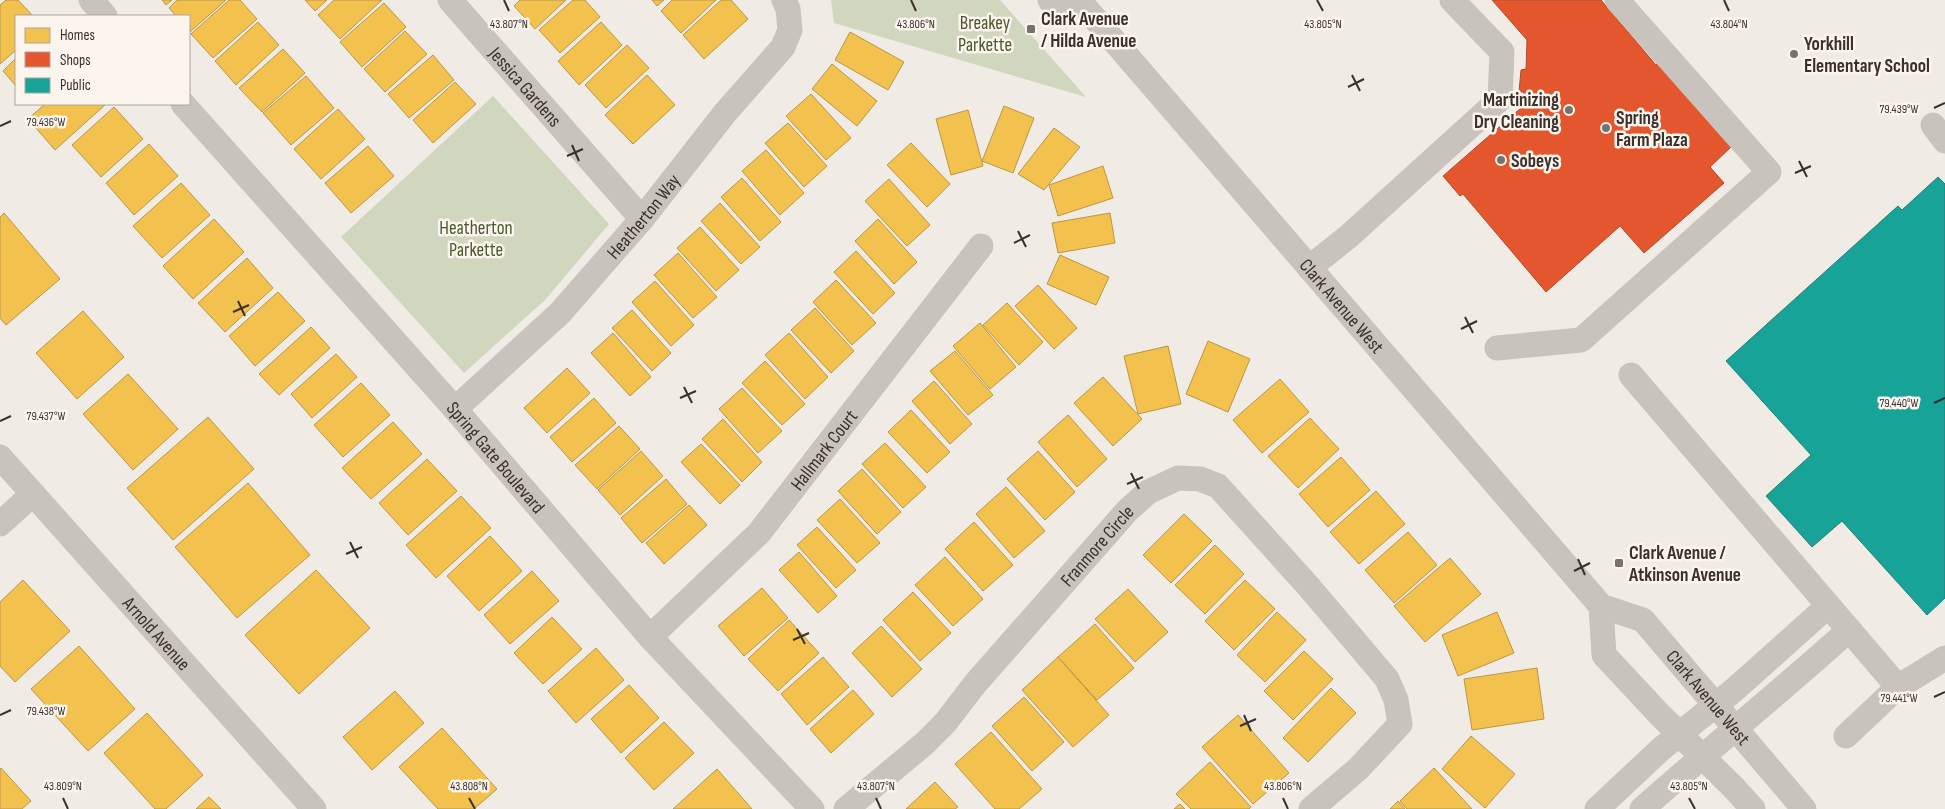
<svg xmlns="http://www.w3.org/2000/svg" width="1945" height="809" viewBox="0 0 1945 809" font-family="'Sofia Sans Condensed',sans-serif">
<rect width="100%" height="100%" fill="#f0ebe5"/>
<!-- green -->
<g fill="#d1d6bf">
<polygon points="831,0 1000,0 1086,97 834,23"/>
<polygon points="493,96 609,224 545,300 464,373 341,237"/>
</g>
<!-- homes -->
<g fill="#f2c14e" stroke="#bb9644">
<polygon points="6,0 18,0 33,16 16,16 16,50 0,64 0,5"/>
<polygon points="162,0 172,0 166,5"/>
<polygon points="177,0 226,0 190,32 189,16 176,16 169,8"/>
<polygon points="229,0 240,0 257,19 213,58 191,34"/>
<polygon points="305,0 327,0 315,11"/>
<polygon points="334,0 382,0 340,39 318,15"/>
<polygon points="520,0 566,0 535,29 514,6"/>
<polygon points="573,0 585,0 600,17 560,53 539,30"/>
<polygon points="652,0 664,0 657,6"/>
<polygon points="672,0 716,0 681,33 661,11"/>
<polygon points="721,0 731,0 748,19 704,59 683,35"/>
<polygon points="384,3 406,27 362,67 340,42"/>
<polygon points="258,22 279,45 236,85 215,61"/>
<polygon points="601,22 622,45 579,85 558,61"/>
<polygon points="405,31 427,54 385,92 364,69"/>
<polygon points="850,32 904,62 888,90 835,60"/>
<polygon points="627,45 649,68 606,108 585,85"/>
<polygon points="283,49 305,73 262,112 239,88"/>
<polygon points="433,55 454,80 409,118 388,94"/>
<polygon points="16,58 16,86 3,71"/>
<polygon points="832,64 877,101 857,126 812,89"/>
<polygon points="647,75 675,105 633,144 605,115"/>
<polygon points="306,76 334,108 291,145 263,113"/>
<polygon points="455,82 476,104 433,143 413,120"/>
<polygon points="811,94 851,138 826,160 786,116"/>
<polygon points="45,104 106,104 55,150 28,119"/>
<polygon points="1004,106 1034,118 1013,173 982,161"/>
<polygon points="114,107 143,139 101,177 72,145"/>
<polygon points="338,109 365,139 321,179 294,149"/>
<polygon points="968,110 983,166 951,175 936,119"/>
<polygon points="788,123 827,166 804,187 765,143"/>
<polygon points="1054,128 1080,147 1044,190 1018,174"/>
<polygon points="911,143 950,184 927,207 887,165"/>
<polygon points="149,144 178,176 134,215 106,183"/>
<polygon points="368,146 394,176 351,213 325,183"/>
<polygon points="766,150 804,193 780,215 742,171"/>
<polygon points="1103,166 1113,198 1058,216 1049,185"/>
<polygon points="742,178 781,222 760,241 721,197"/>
<polygon points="889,179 930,225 907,246 865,201"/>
<polygon points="181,183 210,215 162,258 133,226"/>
<polygon points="720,203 760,247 741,264 701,221"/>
<polygon points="4,213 60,279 6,325 0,318 0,217"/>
<polygon points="1110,213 1115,243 1058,253 1052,223"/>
<polygon points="214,219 244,252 193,299 163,266"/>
<polygon points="878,219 917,262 894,284 855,241"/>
<polygon points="700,227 739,270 716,291 677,248"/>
<polygon points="856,251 895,293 873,314 834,272"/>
<polygon points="678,253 717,297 693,318 654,275"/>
<polygon points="1060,255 1109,277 1096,305 1047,284"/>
<polygon points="247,258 273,288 225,332 198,303"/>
<polygon points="836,280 876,323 852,345 813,302"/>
<polygon points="655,281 694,325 671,346 632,302"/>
<polygon points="1038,285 1077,328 1054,349 1015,306"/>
<polygon points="278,292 305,321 255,366 229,336"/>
<polygon points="1007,303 1043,342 1019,365 983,325"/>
<polygon points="815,308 854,351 831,373 791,330"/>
<polygon points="632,310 671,353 652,371 612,328"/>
<polygon points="83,311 124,357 77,399 36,353"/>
<polygon points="980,323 1016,367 990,389 953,346"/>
<polygon points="311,327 330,348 279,395 259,374"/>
<polygon points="613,333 651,377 630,396 591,353"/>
<polygon points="789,333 828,377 805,399 765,355"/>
<polygon points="1208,341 1250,359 1228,412 1186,394"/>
<polygon points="1168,346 1181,404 1138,414 1124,356"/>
<polygon points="955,351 993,395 968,415 930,371"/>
<polygon points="336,354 357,377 312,418 291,394"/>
<polygon points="765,361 805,404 782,425 742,383"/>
<polygon points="567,368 590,393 547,433 524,408"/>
<polygon points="128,374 178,429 133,470 83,414"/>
<polygon points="1103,377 1142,419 1113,446 1074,403"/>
<polygon points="1280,379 1309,412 1262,453 1233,420"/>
<polygon points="934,381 972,424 950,444 912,401"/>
<polygon points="361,383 390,415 343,457 314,425"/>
<polygon points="742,388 782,431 758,453 719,409"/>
<polygon points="594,398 616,423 572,462 550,437"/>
<polygon points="911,410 950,452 927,473 888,432"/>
<polygon points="1068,415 1107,459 1077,487 1038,442"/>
<polygon points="208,417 254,469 173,540 127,488"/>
<polygon points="1310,418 1339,449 1298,488 1268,456"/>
<polygon points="723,419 762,462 742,482 702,439"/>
<polygon points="393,422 422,454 371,499 342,468"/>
<polygon points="619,426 640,449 597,489 575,465"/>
<polygon points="885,443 926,487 903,508 862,464"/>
<polygon points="701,444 740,485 720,504 681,462"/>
<polygon points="641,451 663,476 620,515 598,490"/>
<polygon points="1038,451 1075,492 1045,520 1007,479"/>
<polygon points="1341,457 1370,490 1328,527 1299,494"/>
<polygon points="427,459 457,491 408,535 379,503"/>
<polygon points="862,469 901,512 877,534 838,491"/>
<polygon points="666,479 687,504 642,543 621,518"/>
<polygon points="248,483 310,555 237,618 175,547"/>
<polygon points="1006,487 1045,531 1014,558 976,514"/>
<polygon points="1376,491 1405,524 1359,564 1330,532"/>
<polygon points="461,496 491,528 436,578 406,545"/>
<polygon points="840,499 880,543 857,563 817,520"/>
<polygon points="689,505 707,525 664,564 646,543"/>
<polygon points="1184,514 1212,541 1171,583 1143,555"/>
<polygon points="974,522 1013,565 983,591 945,549"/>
<polygon points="817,527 856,570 836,588 797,545"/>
<polygon points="1408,532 1437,565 1394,603 1365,570"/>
<polygon points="490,536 522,571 479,611 447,576"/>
<polygon points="1215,545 1244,574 1205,614 1175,585"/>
<polygon points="799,552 837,596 818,613 779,570"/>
<polygon points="945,557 983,599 953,626 915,585"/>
<polygon points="1450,558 1481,594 1425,642 1394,606"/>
<polygon points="316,570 370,628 299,694 245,635"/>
<polygon points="532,571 559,601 510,644 484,615"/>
<polygon points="23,580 70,631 15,682 0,666 0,602"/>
<polygon points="1245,580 1275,609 1234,650 1205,621"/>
<polygon points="762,588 788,618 744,656 718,626"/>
<polygon points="1128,589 1168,632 1135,662 1095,619"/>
<polygon points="913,592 951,633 920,661 883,620"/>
<polygon points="1277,612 1306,640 1265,682 1237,655"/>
<polygon points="1497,612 1514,653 1458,676 1442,635"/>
<polygon points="552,617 582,649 543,684 514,653"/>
<polygon points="789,620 819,653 778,691 748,659"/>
<polygon points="1095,624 1134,668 1097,700 1058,657"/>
<polygon points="881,626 922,669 892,697 852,653"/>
<polygon points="79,646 135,709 88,751 31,689"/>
<polygon points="596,648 624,680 576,723 548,691"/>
<polygon points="1304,651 1333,679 1293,720 1264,691"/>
<polygon points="823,657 849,687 807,725 781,694"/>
<polygon points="1058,657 1109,715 1073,747 1022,690"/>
<polygon points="1537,668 1544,719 1472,730 1464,679"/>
<polygon points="629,685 659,718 621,753 591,719"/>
<polygon points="1331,688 1356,713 1308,762 1283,738"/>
<polygon points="853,690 874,714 831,753 810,729"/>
<polygon points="395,691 424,723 372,770 343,737"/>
<polygon points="1024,697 1064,742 1032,771 992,726"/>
<polygon points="147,713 203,775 166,809 155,809 104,753"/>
<polygon points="1238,715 1289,773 1253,804 1202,747"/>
<polygon points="664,722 694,753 654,790 625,758"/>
<polygon points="442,728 497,789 474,809 438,809 399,767"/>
<polygon points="991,732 1042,789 1019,809 995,809 955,764"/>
<polygon points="1471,736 1515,774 1485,808 1442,769"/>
<polygon points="1210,762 1251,807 1249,809 1191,809 1176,794"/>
<polygon points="1,768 31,801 22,809 0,809 0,770"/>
<polygon points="1434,768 1472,809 1407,809 1400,801"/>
<polygon points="717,769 752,809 673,809"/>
<polygon points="935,782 958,807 955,809 906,809"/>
<polygon points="209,797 221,809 196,809"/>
<polygon points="1398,801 1405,809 1390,809"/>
<polygon points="1180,804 1185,809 1174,809"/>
</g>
<!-- shops -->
<polygon fill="#e4572e" stroke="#b14b2d" points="1492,0 1601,0 1656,65 1666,57 1731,147 1710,167 1724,183 1644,253 1620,226 1546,292 1463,194 1460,196 1443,176 1521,108 1524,92 1519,92 1521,70 1526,69 1527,40"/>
<!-- public -->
<polygon fill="#17a398" stroke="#228077" points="1938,177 1945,184 1945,598 1927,615 1842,521 1812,547 1766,496 1811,455 1726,361 1898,206 1902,210"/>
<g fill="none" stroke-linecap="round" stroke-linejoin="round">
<!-- minor -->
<g stroke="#c9c3be" stroke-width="25">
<polyline points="91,0 105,16"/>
<path id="s1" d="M450,0L642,219"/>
<path id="s2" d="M1050,0L1084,6L1601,606L1643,620L1804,809"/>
<path id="s3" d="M183,104L455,409L650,637L812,809"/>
<polyline points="1933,125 1945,141"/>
<polyline points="1309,268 1349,236 1500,99 1502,52 1452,0"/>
<polyline points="1497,348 1581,340 1769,172 1617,0"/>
<polyline points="1631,375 1898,687"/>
<path id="s4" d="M455,409L560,313L642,219L725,113L783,47L790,30L788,9L784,0"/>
<path id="s5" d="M0,457L314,809"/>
<polyline points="0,524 33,494"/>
<polyline points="1601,606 1604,655 1660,715 1734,788 1753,809"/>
<path id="s6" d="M650,637L759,533L981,246"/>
<polyline points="1846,736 1898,687 1945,658"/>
<path id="s7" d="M846,809L925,743L945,723L975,684L1127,511L1148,492L1178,478L1200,479L1218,486L1309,587L1387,679L1396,700L1400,724L1358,769L1311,809"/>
<polyline points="1597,809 1661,749 1734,690 1828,606"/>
<path d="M1642,809C1710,749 1781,691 1849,630"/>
</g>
</g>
<!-- ticks -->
<path fill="none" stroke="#3b302b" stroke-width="2" d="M504,0L509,11M911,0L916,11M1317,0L1323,11M1724,0L1729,11M1352,75L1360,91M1348,87L1364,79M1934,108L1945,103M0,126L11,121M572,145L579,161M567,156L583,149M1799,161L1807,177M1795,173L1811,166M1018,231L1026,247M1014,243L1030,235M238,301L245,316M233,312L249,305M1465,317L1473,333M1461,329L1477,321M684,387L692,403M680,398L696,391M1934,403L1945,398M0,421L11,416M1131,473L1139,489M1127,484L1143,477M350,542L358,558M346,554L362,547M1578,559L1585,575M1574,571L1590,563M797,629L805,644M793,640L809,633M1934,697L1945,692M0,715L11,710M1244,715L1251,731M1240,726L1256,719M63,798L68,809M469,798L475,809M876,798L881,809M1283,798L1288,809M1689,798L1695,809"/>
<!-- markers -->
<g fill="#7a716c" stroke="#fbf5ee" stroke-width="2">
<rect x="1026" y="24" width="10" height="10" rx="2.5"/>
<circle cx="1794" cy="54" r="5"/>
<circle cx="1569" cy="110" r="5"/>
<circle cx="1606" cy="128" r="5"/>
<circle cx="1501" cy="160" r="5"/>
<rect x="1614" y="558" width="10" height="10" rx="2.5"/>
</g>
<g text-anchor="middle" stroke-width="5" stroke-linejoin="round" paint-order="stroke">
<!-- poi labels -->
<g font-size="19" font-weight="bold" fill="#3b302b" stroke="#fbf5ee" text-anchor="start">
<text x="1041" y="25">Clark Avenue<tspan x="1041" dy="22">/ Hilda Avenue</tspan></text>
<text x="1804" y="50">Yorkhill<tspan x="1804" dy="22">Elementary School</tspan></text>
<text x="1559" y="106" text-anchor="end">Martinizing<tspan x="1559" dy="22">Dry Cleaning</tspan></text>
<text x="1616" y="124">Spring<tspan x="1616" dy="22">Farm Plaza</tspan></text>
<text x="1511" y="167">Sobeys</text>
<text x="1629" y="559">Clark Avenue /<tspan x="1629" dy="22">Atkinson Avenue</tspan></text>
</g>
<!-- park labels -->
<g font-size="19" fill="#4a5a2e" stroke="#fbf5ee">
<text x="985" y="29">Breakey<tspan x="985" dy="22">Parkette</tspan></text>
<text x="476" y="234">Heatherton<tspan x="476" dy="22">Parkette</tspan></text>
</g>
<!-- street labels -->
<g font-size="19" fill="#3b302b" stroke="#fbf5ee">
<text dy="7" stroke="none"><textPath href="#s1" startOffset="115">Jessica Gardens</textPath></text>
<text dy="7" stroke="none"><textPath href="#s4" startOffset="270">Heatherton Way</textPath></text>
<text dy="7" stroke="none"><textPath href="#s2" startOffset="430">Clark Avenue West</textPath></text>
<text dy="7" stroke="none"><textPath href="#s6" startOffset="256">Hallmark Court</textPath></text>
<text dy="7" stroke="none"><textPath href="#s3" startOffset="472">Spring Gate Boulevard</textPath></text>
<text dy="7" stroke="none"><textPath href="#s7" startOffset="365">Franmore Circle</textPath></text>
<text dy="7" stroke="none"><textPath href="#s5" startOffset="236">Arnold Avenue</textPath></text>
<text dy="7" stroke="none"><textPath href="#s2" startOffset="972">Clark Avenue West</textPath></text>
</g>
</g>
<g font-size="12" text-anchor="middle" fill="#3b302b" stroke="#fbf5ee" stroke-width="5" stroke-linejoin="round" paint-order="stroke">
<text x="509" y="28">43.807°N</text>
<text x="916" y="28">43.806°N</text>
<text x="1323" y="28">43.805°N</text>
<text x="1729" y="28">43.804°N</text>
<text x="1899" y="113">79.439°W</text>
<text x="46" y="126">79.436°W</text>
<text x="1899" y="407">79.440°W</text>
<text x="46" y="420">79.437°W</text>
<text x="1899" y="702">79.441°W</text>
<text x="46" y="715">79.438°W</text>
<text x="63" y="790">43.809°N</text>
<text x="469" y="790">43.808°N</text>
<text x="876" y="790">43.807°N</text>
<text x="1283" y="790">43.806°N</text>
<text x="1689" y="790">43.805°N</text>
</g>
<!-- legend -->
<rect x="15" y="15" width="175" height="90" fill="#fbf5ee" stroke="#aea6a0"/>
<rect x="25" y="28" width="25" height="15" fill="#f2c14e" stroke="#aea6a0"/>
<text x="60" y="40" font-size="15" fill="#3b302b">Homes</text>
<rect x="25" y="52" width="25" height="15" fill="#e4572e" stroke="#aea6a0"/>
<text x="60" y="65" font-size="15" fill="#3b302b">Shops</text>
<rect x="25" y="78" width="25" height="15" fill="#17a398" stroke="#aea6a0"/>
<text x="60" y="90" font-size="15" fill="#3b302b">Public</text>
</svg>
